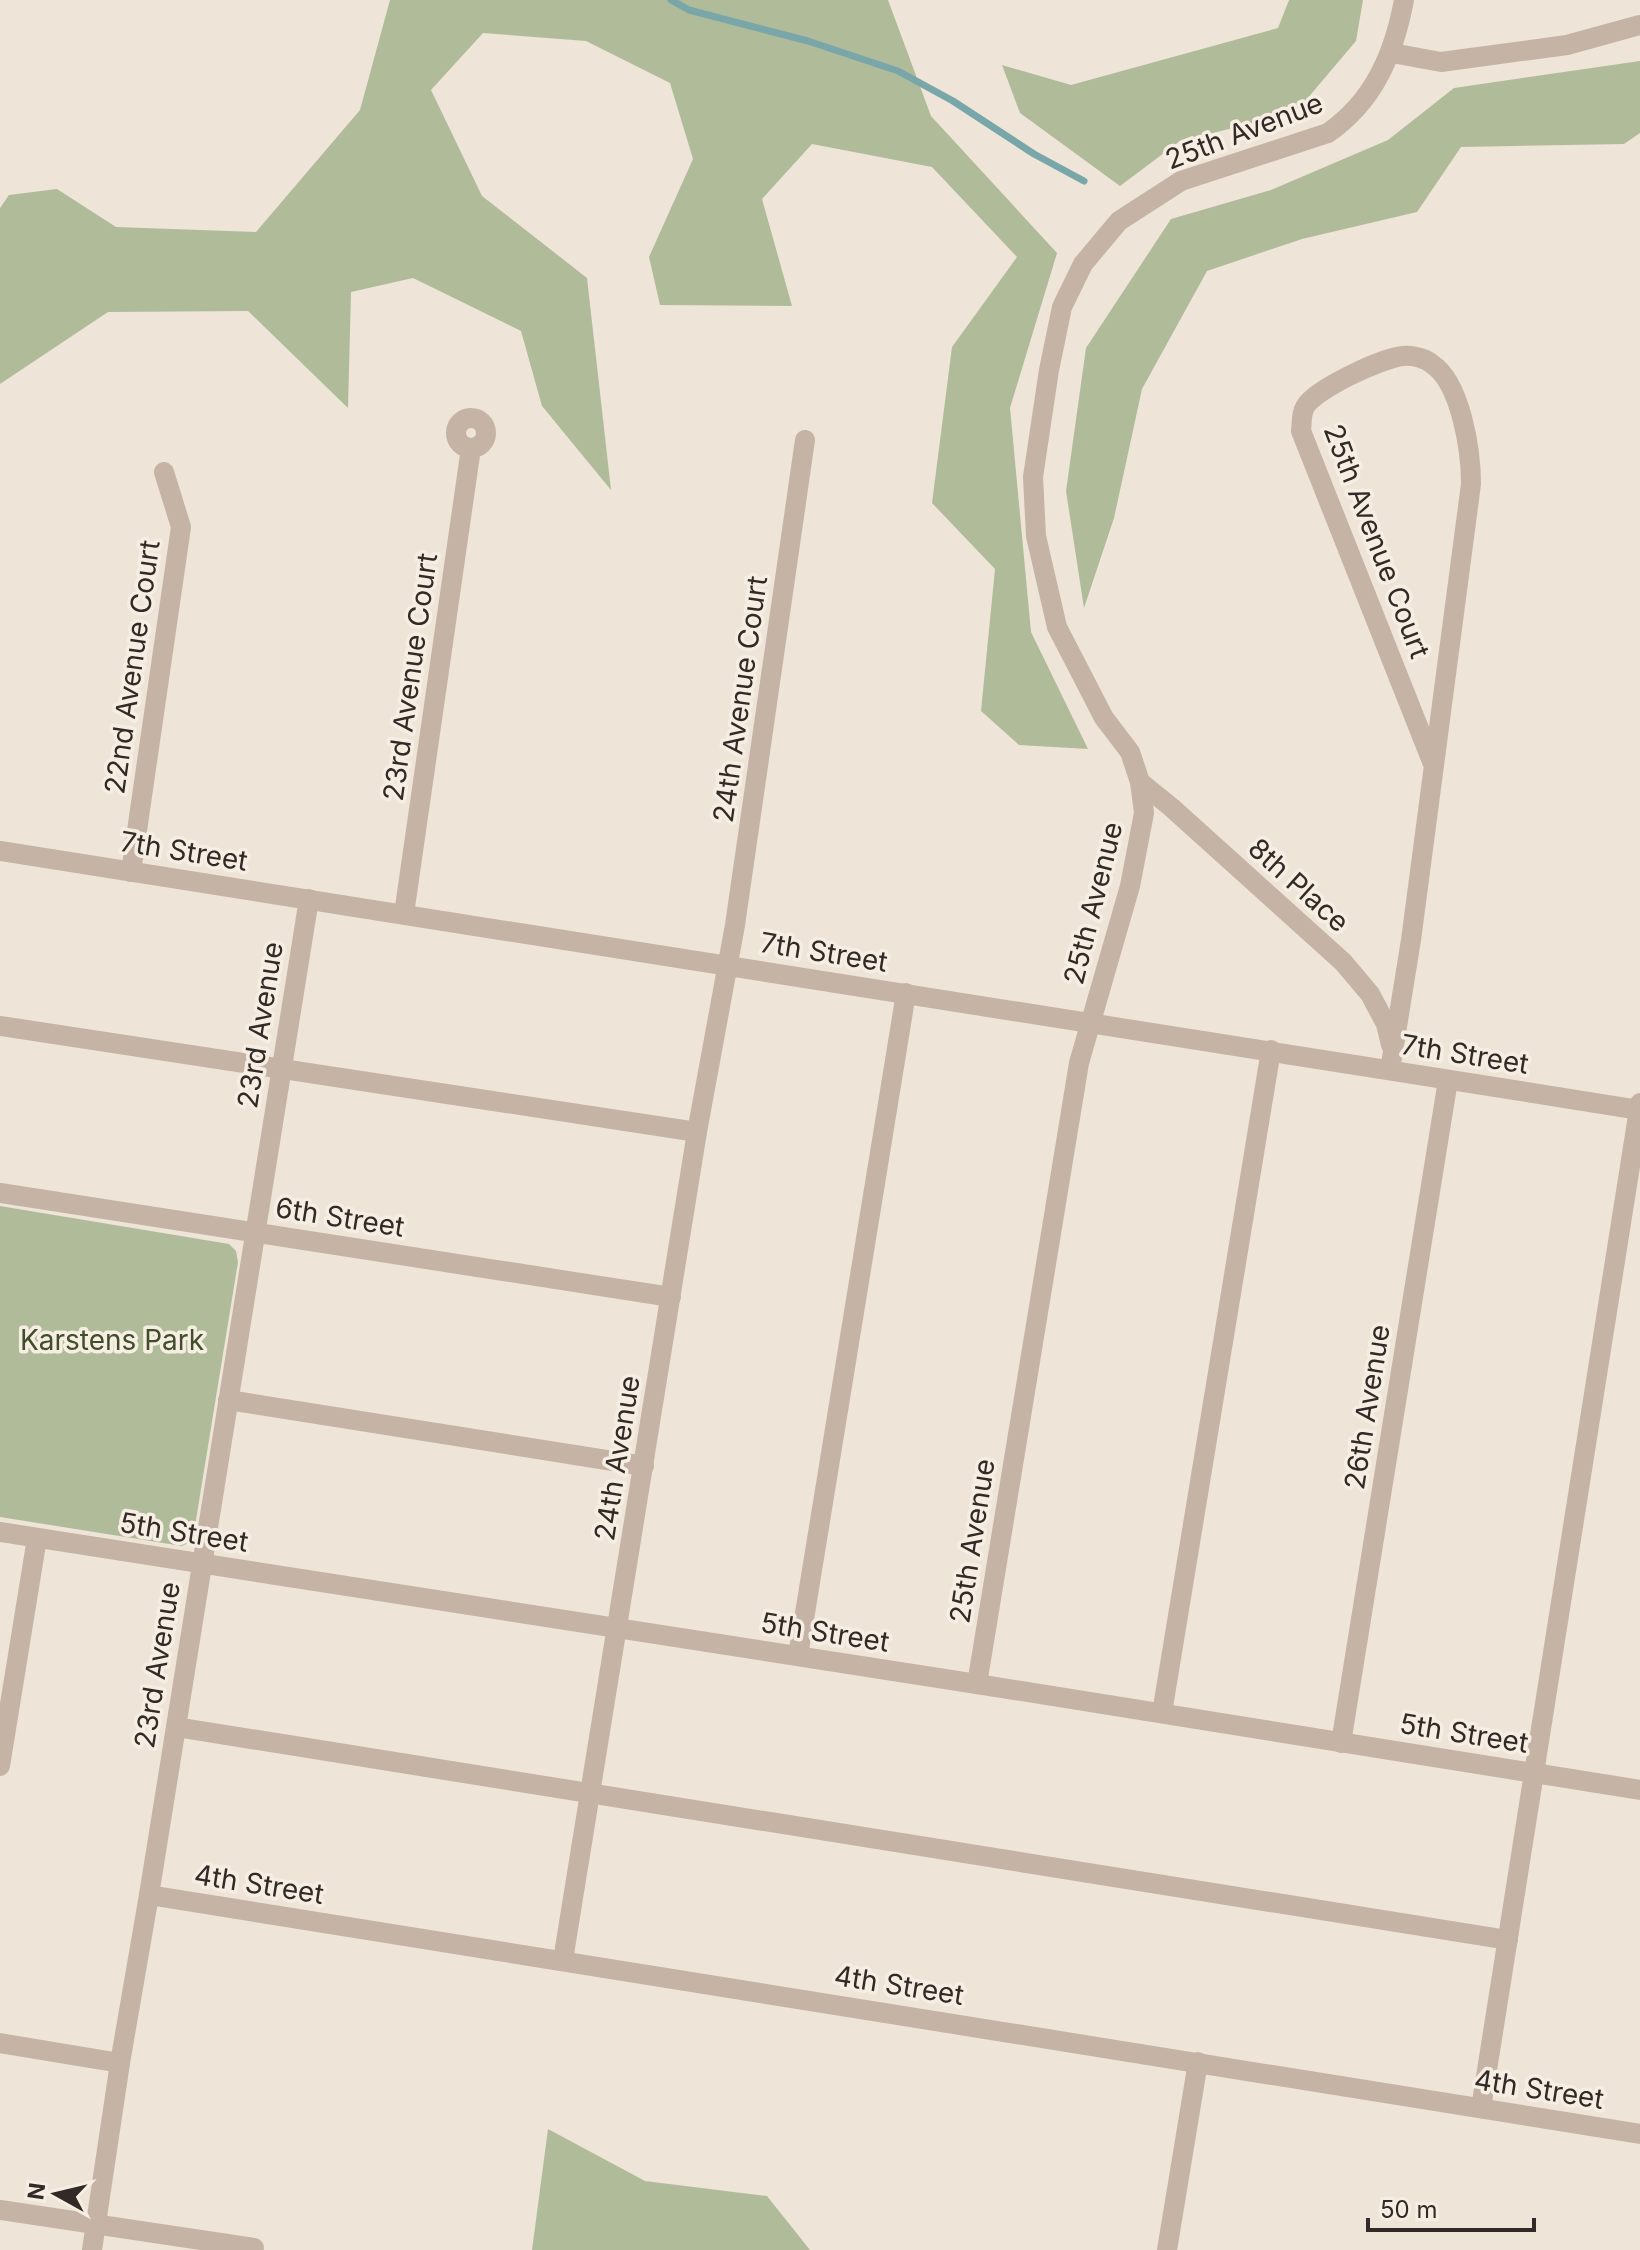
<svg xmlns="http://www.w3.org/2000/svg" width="1640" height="2250" viewBox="0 0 1640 2250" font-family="Inter,sans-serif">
<rect width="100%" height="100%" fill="#eee4d8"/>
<!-- green -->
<g fill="#b0bc99">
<polygon points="390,0 888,0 931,116 1057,253 1010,408 1031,632 1088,749 1019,745 981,711 995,569 932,503 952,347 1017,257 932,167 812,144 762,199 792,306 660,305 649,257 693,159 670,83 586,41 483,33 431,90 482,196 587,278 611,490 542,406 521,331 413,278 351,292 348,408 248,311 108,312 0,384 0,208 9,195 57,189 116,227 256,232 360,110"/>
<polygon points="1289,0 1363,0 1356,41 1295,113 1180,141 1120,186 1020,113 1002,65 1071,85 1278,28"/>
<polygon points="1640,61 1640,133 1624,144 1461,147 1417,212 1302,239 1207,271 1142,389 1114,518 1084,608 1066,491 1086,348 1171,219 1271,190 1388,140 1454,88"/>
<polygon points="0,1206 229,1244 236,1251 238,1262 195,1526 188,1543 182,1546 0,1517"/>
<polygon points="548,2129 645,2181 767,2196 810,2250 532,2250"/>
</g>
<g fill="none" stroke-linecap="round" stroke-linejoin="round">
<!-- stream -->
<polyline stroke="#79a7a9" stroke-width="7" points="671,0 689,10 808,41 898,71 953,101 1034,154 1084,181"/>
<!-- minor -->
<g stroke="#c5b4a5" stroke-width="20">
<polyline points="1392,53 1441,62 1567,45 1640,25"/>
<circle cx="471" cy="433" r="15"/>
<polyline points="1140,782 1171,807 1343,962 1370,994 1386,1024 1391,1045"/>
<polyline points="0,851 1640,1110"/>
<polyline points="131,872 181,527 164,472"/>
<polyline points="404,914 471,448"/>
<polyline points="0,1026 697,1132"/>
<path d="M1390,1070L1411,940L1471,484C1471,451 1461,383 1432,364C1425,358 1412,355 1403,356C1382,358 1315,389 1305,407C1301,414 1302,423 1301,431L1433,764"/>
<polyline points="0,1193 671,1297"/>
<polyline points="228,1400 644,1466"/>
<polyline points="0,1532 977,1684 1640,1790"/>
<polyline points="798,1656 906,993"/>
<path d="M977,1684L1079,1063L1130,886L1144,813L1140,782L1130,752L1104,718L1057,627L1036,536L1033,477L1049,370L1062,307L1083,264L1119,221L1181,181L1328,133C1374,101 1394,54 1404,0"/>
<polyline points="1162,1713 1271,1050"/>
<polyline points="176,1727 1508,1940"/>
<polyline points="1341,1743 1448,1080"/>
<polyline points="0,1766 37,1538"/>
<polyline points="149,1895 1640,2134"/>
<polyline points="563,1960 697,1132 735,925 805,440"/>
<polyline points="0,2043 120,2063"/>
<polyline points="1481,2108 1640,1103"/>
<polyline points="0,2210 254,2248"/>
<polyline points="92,2250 120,2063 149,1895 309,899"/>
<polyline points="1167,2250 1198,2062"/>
</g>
</g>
<g text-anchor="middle" stroke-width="7" stroke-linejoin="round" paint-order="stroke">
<!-- street labels -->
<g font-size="28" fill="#322a26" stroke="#f7eee3">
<text transform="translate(1244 131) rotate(-21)" y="10">25th Avenue</text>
<text transform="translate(1377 541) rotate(69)" y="10">25th Avenue Court</text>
<text transform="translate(132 667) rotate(-82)" y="10">22nd Avenue Court</text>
<text transform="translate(410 677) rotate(-82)" y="10">23rd Avenue Court</text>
<text transform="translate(740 699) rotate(-82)" y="10">24th Avenue Court</text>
<text transform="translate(184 851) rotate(9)" y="10">7th Street</text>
<text transform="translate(1299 885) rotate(42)" y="10">8th Place</text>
<text transform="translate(1093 903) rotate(-76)" y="10">25th Avenue</text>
<text transform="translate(824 952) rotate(9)" y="10">7th Street</text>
<text transform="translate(260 1025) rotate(-81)" y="10">23rd Avenue</text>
<text transform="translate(1465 1054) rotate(9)" y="10">7th Street</text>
<text transform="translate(340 1217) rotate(9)" y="10">6th Street</text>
<text transform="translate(1367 1407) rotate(-81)" y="10">26th Avenue</text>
<text transform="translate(617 1458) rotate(-81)" y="10">24th Avenue</text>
<text transform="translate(184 1532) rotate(9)" y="10">5th Street</text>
<text transform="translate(972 1541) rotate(-81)" y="10">25th Avenue</text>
<text transform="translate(825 1632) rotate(9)" y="10">5th Street</text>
<text transform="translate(157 1665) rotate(-81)" y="10">23rd Avenue</text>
<text transform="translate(1464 1733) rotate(9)" y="10">5th Street</text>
<text transform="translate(259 1884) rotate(9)" y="10">4th Street</text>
<text transform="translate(899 1985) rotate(9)" y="10">4th Street</text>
<text transform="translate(1539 2089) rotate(9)" y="10">4th Street</text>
</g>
<!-- park labels -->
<g font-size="28" fill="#414e2b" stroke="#f7eee3">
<text x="112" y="1350">Karstens Park</text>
</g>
</g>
<!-- north arrow -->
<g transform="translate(56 2194) rotate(278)" stroke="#f7eee3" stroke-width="6" paint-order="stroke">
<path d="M0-6L14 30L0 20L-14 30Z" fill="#322a26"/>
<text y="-12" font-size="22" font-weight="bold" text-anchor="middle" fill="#322a26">N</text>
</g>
<!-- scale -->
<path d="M1368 2218v12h166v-12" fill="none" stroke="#322a26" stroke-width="4"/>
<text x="1380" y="2218" font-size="24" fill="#322a26" stroke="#f7eee3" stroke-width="6" paint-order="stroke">50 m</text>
</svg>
